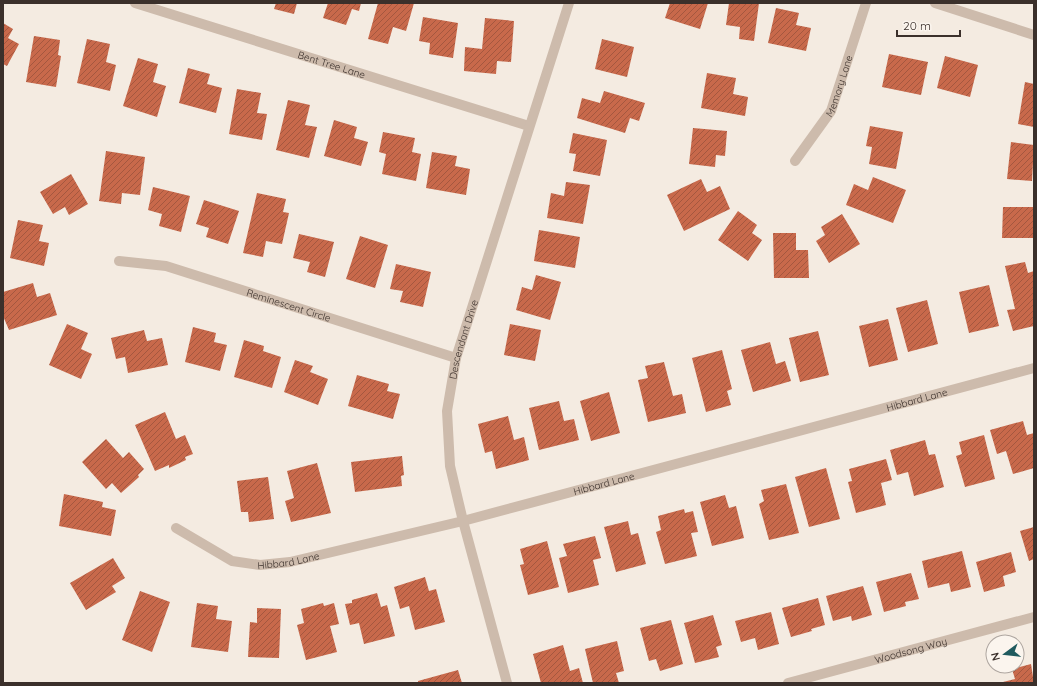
<svg xmlns="http://www.w3.org/2000/svg" width="1037" height="686" viewBox="0 0 1037 686" font-family="Quicksand,sans-serif">
<defs>
<pattern id="building-hatch" width="6" height="6" patternUnits="userSpaceOnUse"><rect width="6" height="6" fill="#c8694b"/><path d="M-1 1l2-2M0 6l6-6M5 7l2-2" fill="none" stroke="#a4573f"/></pattern>
</defs>
<rect width="100%" height="100%" fill="#f4ebe1"/>
<!-- building -->
<g fill="url(#building-hatch)">
<polygon points="276,3 297,3 294,14 274,9"/>
<polygon points="328,3 361,3 359,11 352,9 346,25 323,18"/>
<polygon points="378,3 414,3 406,31 393,27 388,44 368,39"/>
<polygon points="670,3 708,3 700,29 665,18"/>
<polygon points="729,3 759,3 754,41 739,39 740,27 726,25"/>
<polygon points="776,8 799,13 796,25 811,28 806,51 768,43"/>
<polygon points="423,17 458,23 453,58 429,54 430,43 419,41"/>
<polygon points="485,18 514,21 511,62 497,61 496,74 464,71 465,47 482,49"/>
<polygon points="3,23 13,29 8,38 19,44 7,66 3,64"/>
<polygon points="34,36 60,40 58,55 61,56 56,87 26,82"/>
<polygon points="87,39 110,44 106,62 116,65 110,91 77,83"/>
<polygon points="602,39 634,47 627,77 595,69"/>
<polygon points="889,54 928,62 921,95 882,87"/>
<polygon points="945,56 978,65 970,97 937,88"/>
<polygon points="138,58 158,64 153,82 166,86 157,117 123,106"/>
<polygon points="188,68 210,74 207,84 222,88 216,113 179,103"/>
<polygon points="707,73 736,78 733,94 748,97 745,116 701,108"/>
<polygon points="1025,82 1034,84 1034,127 1018,124"/>
<polygon points="237,89 261,93 257,113 267,114 262,140 229,134"/>
<polygon points="604,91 645,103 639,121 630,118 625,133 577,118 582,98 600,103"/>
<polygon points="288,100 310,105 305,125 317,127 309,158 276,150"/>
<polygon points="334,120 357,127 354,138 368,142 361,166 324,156"/>
<polygon points="870,126 903,132 896,169 869,164 872,147 866,146"/>
<polygon points="693,128 727,131 725,156 716,155 715,167 689,164"/>
<polygon points="383,132 415,138 412,152 421,154 416,181 382,174 386,154 379,152"/>
<polygon points="573,133 607,140 600,176 573,171 576,154 569,153"/>
<polygon points="1011,142 1034,145 1032,181 1007,179"/>
<polygon points="106,151 145,157 140,195 122,193 121,204 99,201"/>
<polygon points="432,152 457,156 455,166 470,169 466,195 426,188"/>
<polygon points="71,174 88,204 69,215 65,207 53,214 40,192"/>
<polygon points="873,177 906,190 893,223 846,205 854,184 868,190"/>
<polygon points="701,179 707,192 720,186 730,209 684,231 667,195"/>
<polygon points="566,182 590,185 583,224 547,218 551,193 564,196"/>
<polygon points="153,187 190,196 181,232 159,226 162,214 148,210"/>
<polygon points="257,193 286,199 283,212 289,213 282,244 266,241 263,257 243,253"/>
<polygon points="204,200 239,211 228,244 206,237 209,228 196,224"/>
<polygon points="1003,207 1034,207 1034,238 1002,238"/>
<polygon points="738,211 757,225 752,233 762,240 748,261 718,240"/>
<polygon points="842,214 860,244 829,263 816,241 825,235 821,227"/>
<polygon points="18,220 43,225 39,241 49,243 44,266 10,258"/>
<polygon points="539,230 580,237 575,268 534,261"/>
<polygon points="773,233 796,233 796,250 808,250 809,278 774,278"/>
<polygon points="299,234 334,242 325,277 307,272 310,262 293,258"/>
<polygon points="360,236 388,245 375,288 346,279"/>
<polygon points="1025,262 1028,273 1034,271 1034,326 1013,331 1007,310 1015,309 1005,266"/>
<polygon points="396,264 431,272 423,307 400,302 403,291 390,289"/>
<polygon points="536,275 561,282 550,320 516,310 522,287 532,290"/>
<polygon points="33,283 37,297 50,293 57,315 9,330 3,316 3,292"/>
<polygon points="989,285 999,326 969,333 959,292"/>
<polygon points="927,300 938,344 908,352 896,308"/>
<polygon points="888,319 898,360 869,367 859,326"/>
<polygon points="67,324 88,333 81,349 92,354 81,379 49,365"/>
<polygon points="510,324 541,330 535,361 504,355"/>
<polygon points="193,327 216,333 214,342 227,345 220,371 185,362"/>
<polygon points="144,330 147,341 162,338 168,365 128,373 125,357 116,359 111,338"/>
<polygon points="818,331 829,375 800,382 789,338"/>
<polygon points="244,340 264,346 263,351 281,357 272,388 234,377"/>
<polygon points="770,342 776,364 785,361 791,381 753,392 741,350"/>
<polygon points="722,350 732,389 727,391 731,405 706,412 692,358"/>
<polygon points="295,360 313,366 310,372 328,379 318,405 284,392"/>
<polygon points="664,362 673,396 682,394 686,413 648,422 638,380 648,378 645,366"/>
<polygon points="357,375 389,384 387,391 400,394 393,419 348,406"/>
<polygon points="609,392 620,433 591,441 580,401"/>
<polygon points="559,401 564,421 574,419 579,440 539,450 529,408"/>
<polygon points="165,412 176,439 185,435 193,454 185,457 186,460 169,468 169,465 155,471 135,425"/>
<polygon points="508,416 514,440 524,437 529,460 496,469 492,451 485,453 478,424"/>
<polygon points="1023,421 1027,435 1034,433 1034,468 1013,474 1006,451 997,454 990,430"/>
<polygon points="984,435 995,479 965,487 956,456 962,454 959,442"/>
<polygon points="106,439 123,458 129,452 144,469 138,475 139,477 121,493 112,483 106,489 82,462"/>
<polygon points="925,440 929,455 935,454 944,487 914,496 908,472 897,475 890,450"/>
<polygon points="402,456 404,475 401,476 402,486 355,492 351,462"/>
<polygon points="886,459 892,480 881,483 886,505 856,513 848,482 852,481 849,469"/>
<polygon points="317,463 331,513 291,522 285,501 294,498 287,471"/>
<polygon points="826,468 840,519 809,527 795,477"/>
<polygon points="268,477 274,519 249,522 248,512 241,512 237,481"/>
<polygon points="786,484 799,533 769,540 759,504 764,501 761,490"/>
<polygon points="64,494 103,502 102,507 116,510 111,536 59,526"/>
<polygon points="725,495 729,508 736,506 744,538 712,546 700,502"/>
<polygon points="684,509 685,513 693,511 698,532 691,533 697,556 665,564 656,532 661,530 658,516"/>
<polygon points="628,521 631,535 638,533 646,564 616,572 604,527"/>
<polygon points="1034,527 1034,559 1029,561 1020,531"/>
<polygon points="595,536 601,558 593,560 599,585 568,593 559,558 567,556 563,544"/>
<polygon points="547,541 559,587 528,595 520,565 524,564 520,549"/>
<polygon points="962,551 971,587 951,592 949,583 928,588 922,561"/>
<polygon points="1011,552 1016,572 1003,576 1005,586 984,592 976,562"/>
<polygon points="113,558 125,578 112,586 116,592 86,610 70,583"/>
<polygon points="911,573 919,599 905,602 906,606 884,612 876,582"/>
<polygon points="425,577 429,591 436,589 445,622 415,630 409,606 400,609 394,587"/>
<polygon points="863,586 872,615 852,621 851,616 833,621 826,596"/>
<polygon points="140,591 170,602 152,652 122,640"/>
<polygon points="377,593 381,607 387,605 395,636 364,644 359,623 350,625 345,604 352,603 352,600"/>
<polygon points="818,598 825,625 811,629 812,631 791,637 782,608"/>
<polygon points="197,603 218,606 216,619 232,621 228,652 191,647"/>
<polygon points="323,603 324,606 334,603 339,624 330,626 337,652 306,660 297,625 304,623 301,609"/>
<polygon points="257,608 281,609 279,658 248,657 250,622 257,623"/>
<polygon points="771,612 779,644 758,650 755,638 741,642 735,621"/>
<polygon points="713,615 722,645 716,647 719,657 695,663 684,623"/>
<polygon points="671,620 683,664 660,671 656,659 649,661 640,628"/>
<polygon points="617,641 624,671 616,673 619,683 593,683 585,649"/>
<polygon points="563,645 570,671 579,668 583,683 541,683 533,654"/>
<polygon points="1031,664 1034,683 999,683 1015,679 1012,669"/>
<polygon points="458,670 462,683 418,683 418,681"/>
</g>
<g fill="none" stroke-linecap="round" stroke-linejoin="round">
<!-- minor -->
<g stroke="#cdbbac" stroke-width="10">
<path id="s1" d="M135,3L529,126"/>
<polyline points="935,3 1034,35"/>
<path id="s2" d="M795,161L831,111L866,3"/>
<path id="s3" d="M119,261L166,266L456,358"/>
<path id="s4" d="M176,528L232,561L260,565L290,562L463,521L1034,368"/>
<path id="s5" d="M507,683L463,521L450,466L447,411L456,358L569,3"/>
<path id="s6" d="M788,683L1034,617"/>
</g>
</g>
<g text-anchor="middle" stroke-width="4" stroke-linejoin="round" paint-order="stroke">
<!-- street labels -->
<g font-size="10" fill="#3b302b" stroke="#fbf5ee">
<text dy="4" stroke="none"><textPath href="#s1" startOffset="206">Bent Tree Lane</textPath></text>
<text dy="4" stroke="none"><textPath href="#s2" startOffset="88">Memory Lane</textPath></text>
<text dy="4" stroke="none"><textPath href="#s3" startOffset="176">Reminescent Circle</textPath></text>
<text dy="4" stroke="none"><textPath href="#s5" startOffset="353">Descendant Drive</textPath></text>
<text dy="4" stroke="none"><textPath href="#s4" startOffset="771">Hibbard Lane</textPath></text>
<text dy="4" stroke="none"><textPath href="#s4" startOffset="447">Hibbard Lane</textPath></text>
<text dy="4" stroke="none"><textPath href="#s4" startOffset="122">Hibbard Lane</textPath></text>
<text dy="4" stroke="none"><textPath href="#s6" startOffset="127">Woodsong Way</textPath></text>
</g>
</g>
<!-- border -->
<rect width="1037" height="686" fill="none" stroke="#3b302b" stroke-width="8"/>
<!-- north arrow -->
<g transform="translate(1005 654) rotate(255)"><circle r="19" fill="#fbf5ee" stroke="#aea6a0"/>
<path d="M0-3L7 15L0 10L-7 15Z" fill="#1f5a5e"/>
<text y="-6" font-size="11" font-weight="bold" text-anchor="middle" fill="#3b302b">N</text>
</g>
<!-- scale -->
<path d="M897 30v6h63v-6" fill="none" stroke="#3b302b" stroke-width="2"/>
<text x="903" y="30" font-size="12" fill="#3b302b" stroke="#fbf5ee" stroke-width="3" paint-order="stroke">20 m</text>
</svg>
